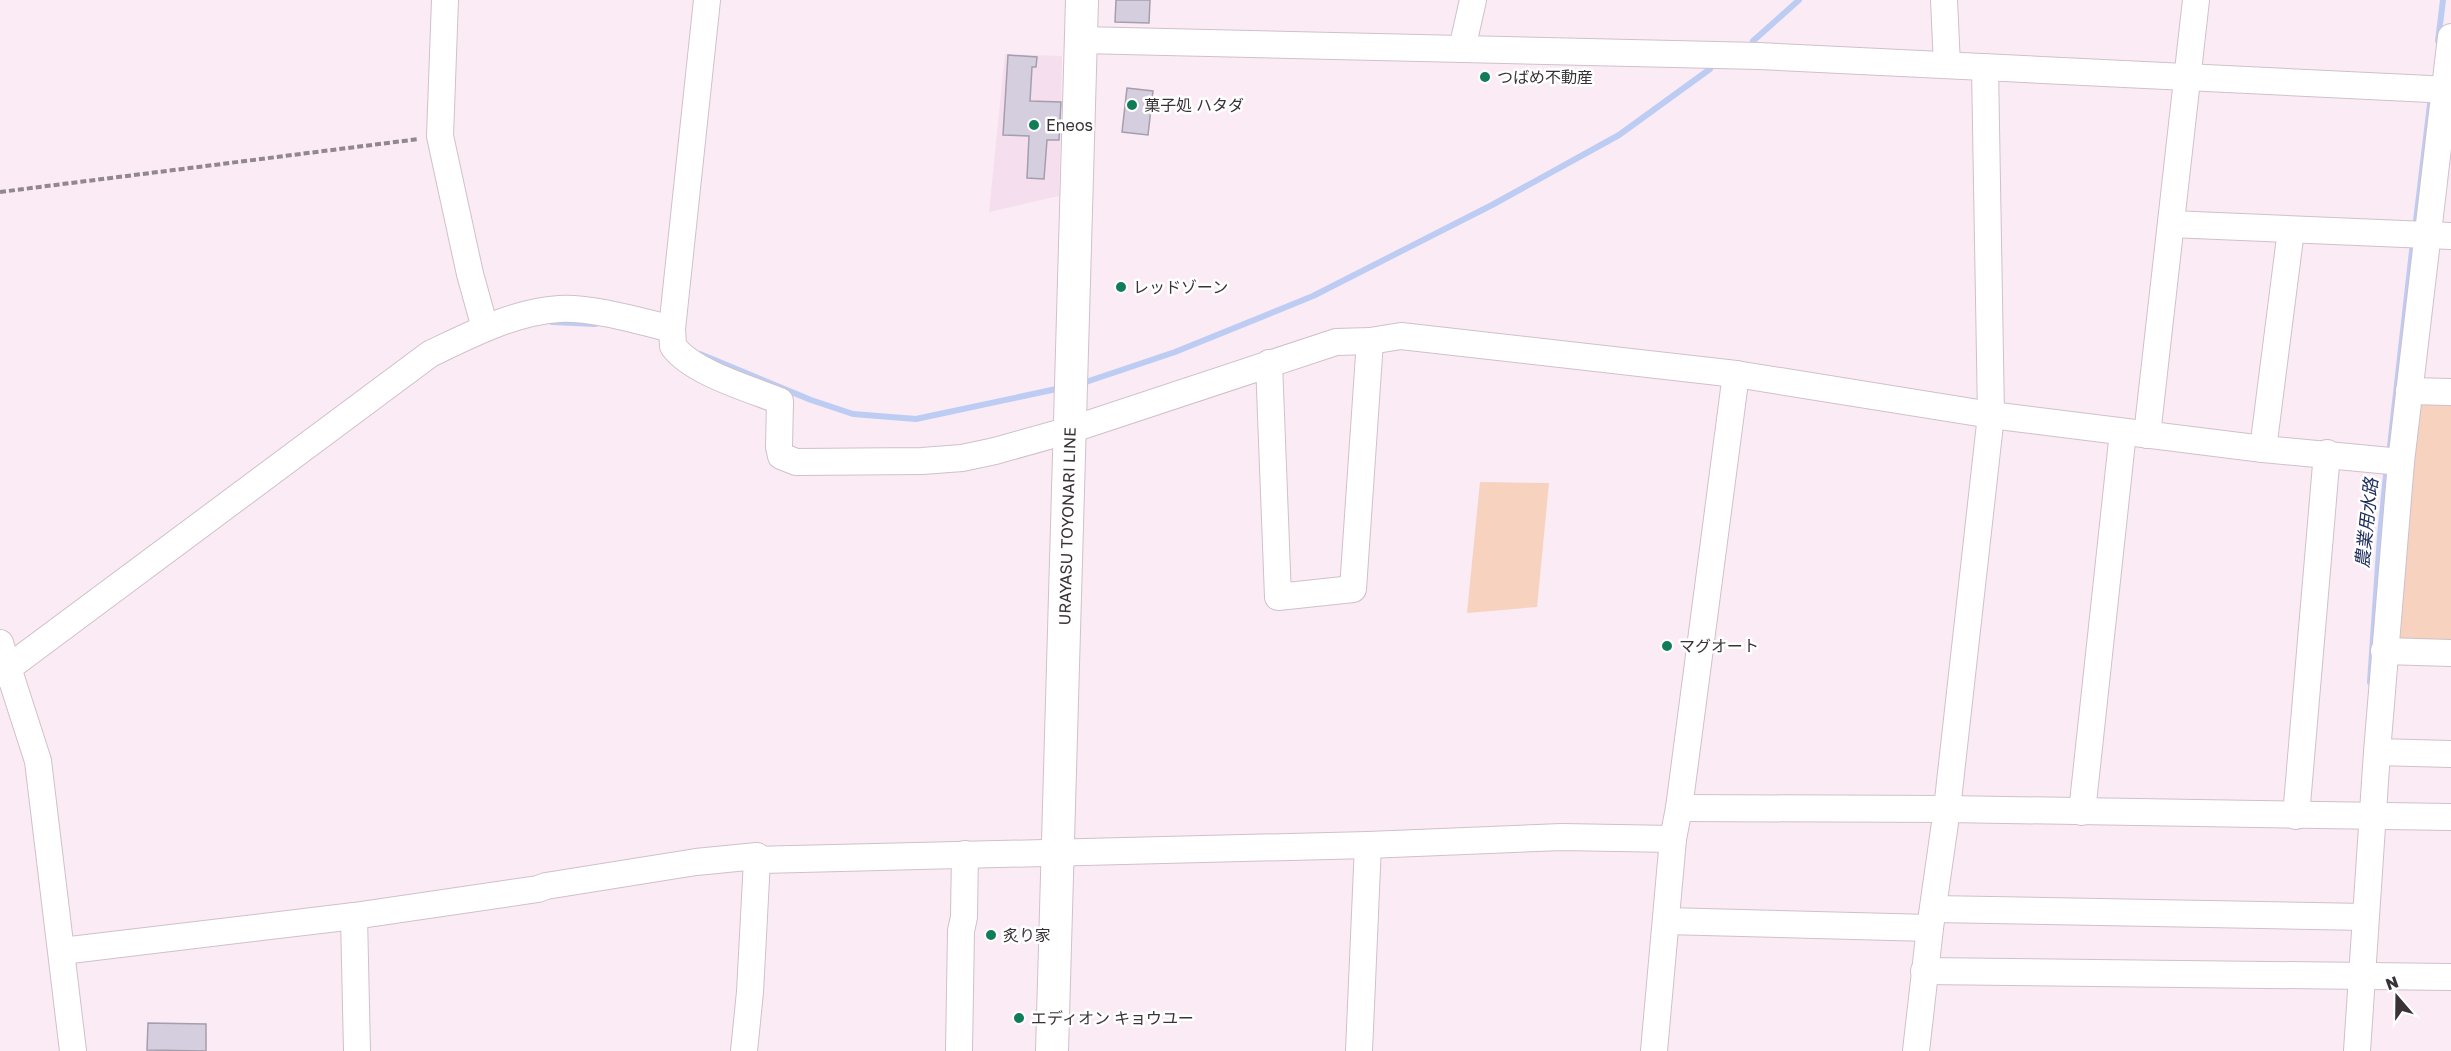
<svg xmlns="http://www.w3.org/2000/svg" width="2451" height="1051" viewBox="0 0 2451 1051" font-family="'Golos Text','Noto Sans JP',sans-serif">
<rect width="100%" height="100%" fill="#fbebf5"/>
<!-- built -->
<polygon fill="#f5deed" points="1005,54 1062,56 1059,196 989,212"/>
<!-- green -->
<g fill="#f7d2bf">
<polygon points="2451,400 2451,642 2402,641 2394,629 2421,402"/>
<polygon points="1480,482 1549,483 1537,607 1467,613"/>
</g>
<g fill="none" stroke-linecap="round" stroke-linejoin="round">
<!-- stream -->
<g stroke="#bdccf3" stroke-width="6">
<polyline points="1753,41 1799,0"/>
<polyline points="2438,41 2443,0"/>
<polyline points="2415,229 2431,96"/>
<polyline points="552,322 595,324"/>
<polyline points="700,354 811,400 853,414 916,419 1061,388"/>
<polyline points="1080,384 1175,352 1313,296 1492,205 1619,135 1710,69"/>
<polyline points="2389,455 2413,242"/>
<polyline points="2370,682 2380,536 2387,465"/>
</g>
</g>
<!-- building -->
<g fill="#d4cede" stroke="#a49ead" stroke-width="1.5">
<polygon points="1116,0 1150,0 1149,23 1115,22"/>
<polygon points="1008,55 1037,57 1036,67 1032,67 1030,101 1061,102 1059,140 1047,140 1044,179 1027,178 1029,136 1003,135"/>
<polygon points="1127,88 1153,91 1148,135 1122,132"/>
<polygon points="148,1023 206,1024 206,1051 147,1050"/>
</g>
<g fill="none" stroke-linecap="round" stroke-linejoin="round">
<defs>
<g id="minor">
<polyline points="445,0 440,136 470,274 485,328"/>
<path d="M707,0L672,329L673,346C691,372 750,389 780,401L779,447L781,456L796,462L922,461L962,458L995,451L1070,430L1336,342L1370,341L1401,336L1736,374L1991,415L2263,449L2401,462"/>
<polyline points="1944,0 1947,65"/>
<polyline points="1081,40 1759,56 2451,90"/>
<polyline points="1462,49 1473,0"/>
<polyline points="2171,224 2451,236"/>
<polyline points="1269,363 1278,597 1353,589 1370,341"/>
<polyline points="2409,391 2451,392"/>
<polyline points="2147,435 2196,0"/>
<polyline points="2263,449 2291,230"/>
<polyline points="0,643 38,761 73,1051"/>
<polyline points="2384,651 2451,653"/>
<path d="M0,674L430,354C470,335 513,312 559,309C592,307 639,321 672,329"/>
<polyline points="2377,752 2451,754"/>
<polyline points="1679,808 1947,809 2451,817"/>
<polyline points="2082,812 2123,432"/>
<polyline points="2296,816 2327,453"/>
<polyline points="1933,909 2365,917"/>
<polyline points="354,916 357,1051"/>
<polyline points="1666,921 1930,928"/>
<polyline points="62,951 354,916 538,889 546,886 696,862 757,856 757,860 1368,845 1562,837 1673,839"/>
<polyline points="1924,971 2451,977"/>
<polyline points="744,1051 750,992 757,860"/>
<polyline points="959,1051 961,931 964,917 965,854"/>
<polyline points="1359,1051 1368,845"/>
<polyline points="1654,1051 1673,839 1679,808 1736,374"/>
<polyline points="1916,1051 1930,928 1947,809 1991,415 1985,67"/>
<polyline points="2357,1051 2377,752 2401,462 2451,37"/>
</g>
<g id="major">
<path id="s1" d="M1052,1051L1082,0"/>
</g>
</defs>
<!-- minor casing -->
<use href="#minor" stroke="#d0c0ca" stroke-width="28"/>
<!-- major casing -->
<use href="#major" stroke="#d0c0ca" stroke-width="34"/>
<!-- path -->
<polyline stroke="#92878e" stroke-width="4" stroke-dasharray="6 3" stroke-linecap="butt" points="0,192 419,139"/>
<!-- minor -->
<use href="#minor" stroke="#fff" stroke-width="26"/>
<!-- major -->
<use href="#major" stroke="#fff" stroke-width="32"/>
</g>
<!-- markers -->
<g fill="#117d58" stroke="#fff" stroke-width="2">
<circle cx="1485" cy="77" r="6"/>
<circle cx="1132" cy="105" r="6"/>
<circle cx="1034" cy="125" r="6"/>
<circle cx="1121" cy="287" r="6"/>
<circle cx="1667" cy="646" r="6"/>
<circle cx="991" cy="935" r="6"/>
<circle cx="1019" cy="1018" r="6"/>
</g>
<g text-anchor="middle" stroke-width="5" stroke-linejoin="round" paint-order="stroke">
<!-- poi labels -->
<g font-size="16" fill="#393337" stroke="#fff" text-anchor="start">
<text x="1497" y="83">つばめ不動産</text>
<text x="1144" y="111">菓子処 ハタダ</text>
<text x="1046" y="131">Eneos</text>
<text x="1133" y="293">レッドゾーン</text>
<text x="1679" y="652">マグオート</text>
<text x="1003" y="941">炙り家</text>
<text x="1031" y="1024">エディオン キョウユー</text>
</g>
<!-- street labels -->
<g font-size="16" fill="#393337" stroke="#fff">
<text dy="6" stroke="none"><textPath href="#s1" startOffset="525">URAYASU TOYONARI LINE</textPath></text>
</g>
<!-- water labels -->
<g font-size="18" font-style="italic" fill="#1c2b5a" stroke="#fff">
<text transform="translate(2367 523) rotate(-84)" y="6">農業用水路</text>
</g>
</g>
<!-- north arrow -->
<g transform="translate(2397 997) rotate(340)" stroke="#ffffff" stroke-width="4.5" paint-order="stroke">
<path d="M0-4.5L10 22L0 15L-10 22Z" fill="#393337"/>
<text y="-9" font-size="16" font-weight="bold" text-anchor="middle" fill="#393337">N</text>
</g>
</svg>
